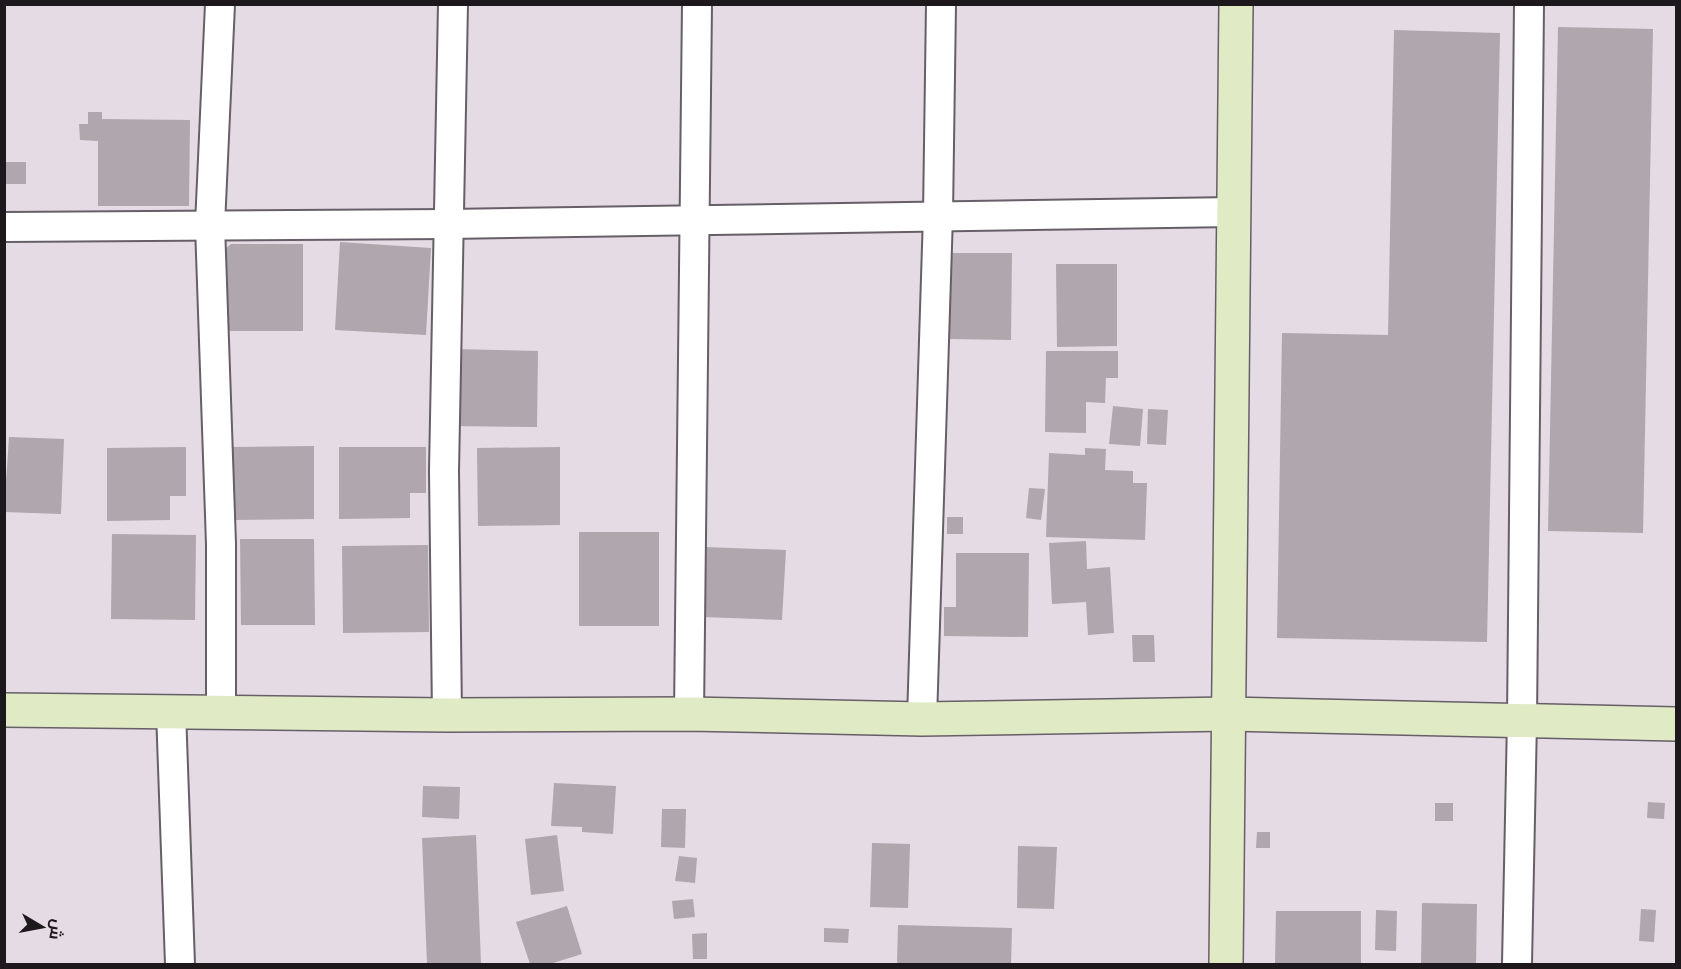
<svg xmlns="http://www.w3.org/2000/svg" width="1681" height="969" viewBox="0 0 1681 969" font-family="'Roboto Serif',Cairo,serif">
<rect width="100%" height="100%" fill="#e4dbe4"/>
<!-- building -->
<g fill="#afa6ae">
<polygon points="1558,27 1653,29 1643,533 1548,531"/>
<polygon points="1394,30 1500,33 1487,642 1277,638 1282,333 1388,335"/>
<polygon points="88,112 102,112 102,119 190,120 189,206 98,206 98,141 80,140 79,124 88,124"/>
<rect x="4" y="162" width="22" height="22"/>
<polygon points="340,242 431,248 426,335 335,330"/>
<polygon points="231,244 303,244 303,331 220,331 220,253"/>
<polygon points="950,253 1012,253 1011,340 949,339"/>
<polygon points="1056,264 1117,264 1117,346 1057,347"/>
<polygon points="452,349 538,351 537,427 451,426"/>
<polygon points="1046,351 1118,351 1118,378 1106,378 1105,403 1086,402 1086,433 1045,432"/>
<polygon points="1113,406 1143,409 1140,446 1109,444"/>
<polygon points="1148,409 1168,410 1166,445 1147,444"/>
<polygon points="9,437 64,439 61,514 4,512"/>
<polygon points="314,446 314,519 234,520 233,447"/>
<polygon points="186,447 186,496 170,496 170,520 107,521 107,448"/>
<polygon points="339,447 426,447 426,493 410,493 410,518 339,519"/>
<polygon points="560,447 560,525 478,526 477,448"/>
<polygon points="1085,448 1106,449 1105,470 1133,471 1133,483 1147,483 1145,540 1046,537 1049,453 1085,455"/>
<polygon points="1029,488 1045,489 1041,520 1026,518"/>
<rect x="947" y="517" width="16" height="17"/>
<rect x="579" y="532" width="80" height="94"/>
<polygon points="112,534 196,535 195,620 111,619"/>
<polygon points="240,539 314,539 315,625 241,625"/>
<polygon points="1086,541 1087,569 1110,567 1114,633 1088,635 1086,602 1052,604 1049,543"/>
<polygon points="428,545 429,632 343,633 342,546"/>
<polygon points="705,547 786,550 782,620 702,617"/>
<polygon points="956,553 1029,553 1028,637 944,636 944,607 956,607"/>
<polygon points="1132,635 1154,635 1155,662 1133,662"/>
<polygon points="554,783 616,786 613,834 582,832 582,827 551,826"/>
<polygon points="423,786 460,787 459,819 422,817"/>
<polygon points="1648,802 1665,803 1664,819 1647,818"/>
<rect x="1435" y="803" width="18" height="18"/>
<polygon points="662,809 686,809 685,848 661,847"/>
<polygon points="1257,832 1270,832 1270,848 1256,848"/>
<polygon points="476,835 481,964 427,964 422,838"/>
<polygon points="557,835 564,891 531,895 525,839"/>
<polygon points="872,843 910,844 908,908 870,907"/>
<polygon points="1018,846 1057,847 1054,909 1017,908"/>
<polygon points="679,856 697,858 695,883 675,881"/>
<polygon points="693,899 695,917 674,919 672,901"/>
<polygon points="1422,903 1477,904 1476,964 1421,964"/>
<polygon points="567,906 582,954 550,964 530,964 516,922"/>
<polygon points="1641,909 1656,910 1654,942 1639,941"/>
<polygon points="1376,910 1397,911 1396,951 1375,950"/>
<polygon points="1276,911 1361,911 1361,964 1275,964"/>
<polygon points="898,925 1012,928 1011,964 897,964"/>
<polygon points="824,928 849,929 848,943 824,942"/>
<polygon points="707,933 707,959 693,959 692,934"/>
</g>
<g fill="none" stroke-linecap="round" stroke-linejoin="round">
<defs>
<g id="street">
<polyline points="220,4 210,225 221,544 221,711"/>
<polyline points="4,227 449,224 1234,212"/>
<polyline points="171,711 180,964"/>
<polyline points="689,714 697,4"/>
<polyline points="447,715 444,471 453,4"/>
<polyline points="922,719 938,215 941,4"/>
<polyline points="1517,964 1522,720 1529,4"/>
</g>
<g id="secondary">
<polyline points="4,710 447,715 689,714 922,719 1229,714 1676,724"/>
<polyline points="1226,964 1236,4"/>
</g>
</defs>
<!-- street casing -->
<use href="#street" stroke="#675f67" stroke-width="32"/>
<!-- secondary casing -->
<use href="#secondary" stroke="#675f67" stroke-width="36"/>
<!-- street -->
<use href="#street" stroke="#fff" stroke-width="28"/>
<!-- secondary -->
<use href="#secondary" stroke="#e0eac5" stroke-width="33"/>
</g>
<!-- border -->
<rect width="1681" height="969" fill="none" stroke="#1c181b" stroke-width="12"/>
<!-- north arrow -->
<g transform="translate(42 927) rotate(100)" stroke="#e4dbe4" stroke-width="4.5" paint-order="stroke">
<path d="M0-4.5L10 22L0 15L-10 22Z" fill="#1c181b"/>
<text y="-9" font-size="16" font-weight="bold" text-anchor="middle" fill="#1c181b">ش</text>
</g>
</svg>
